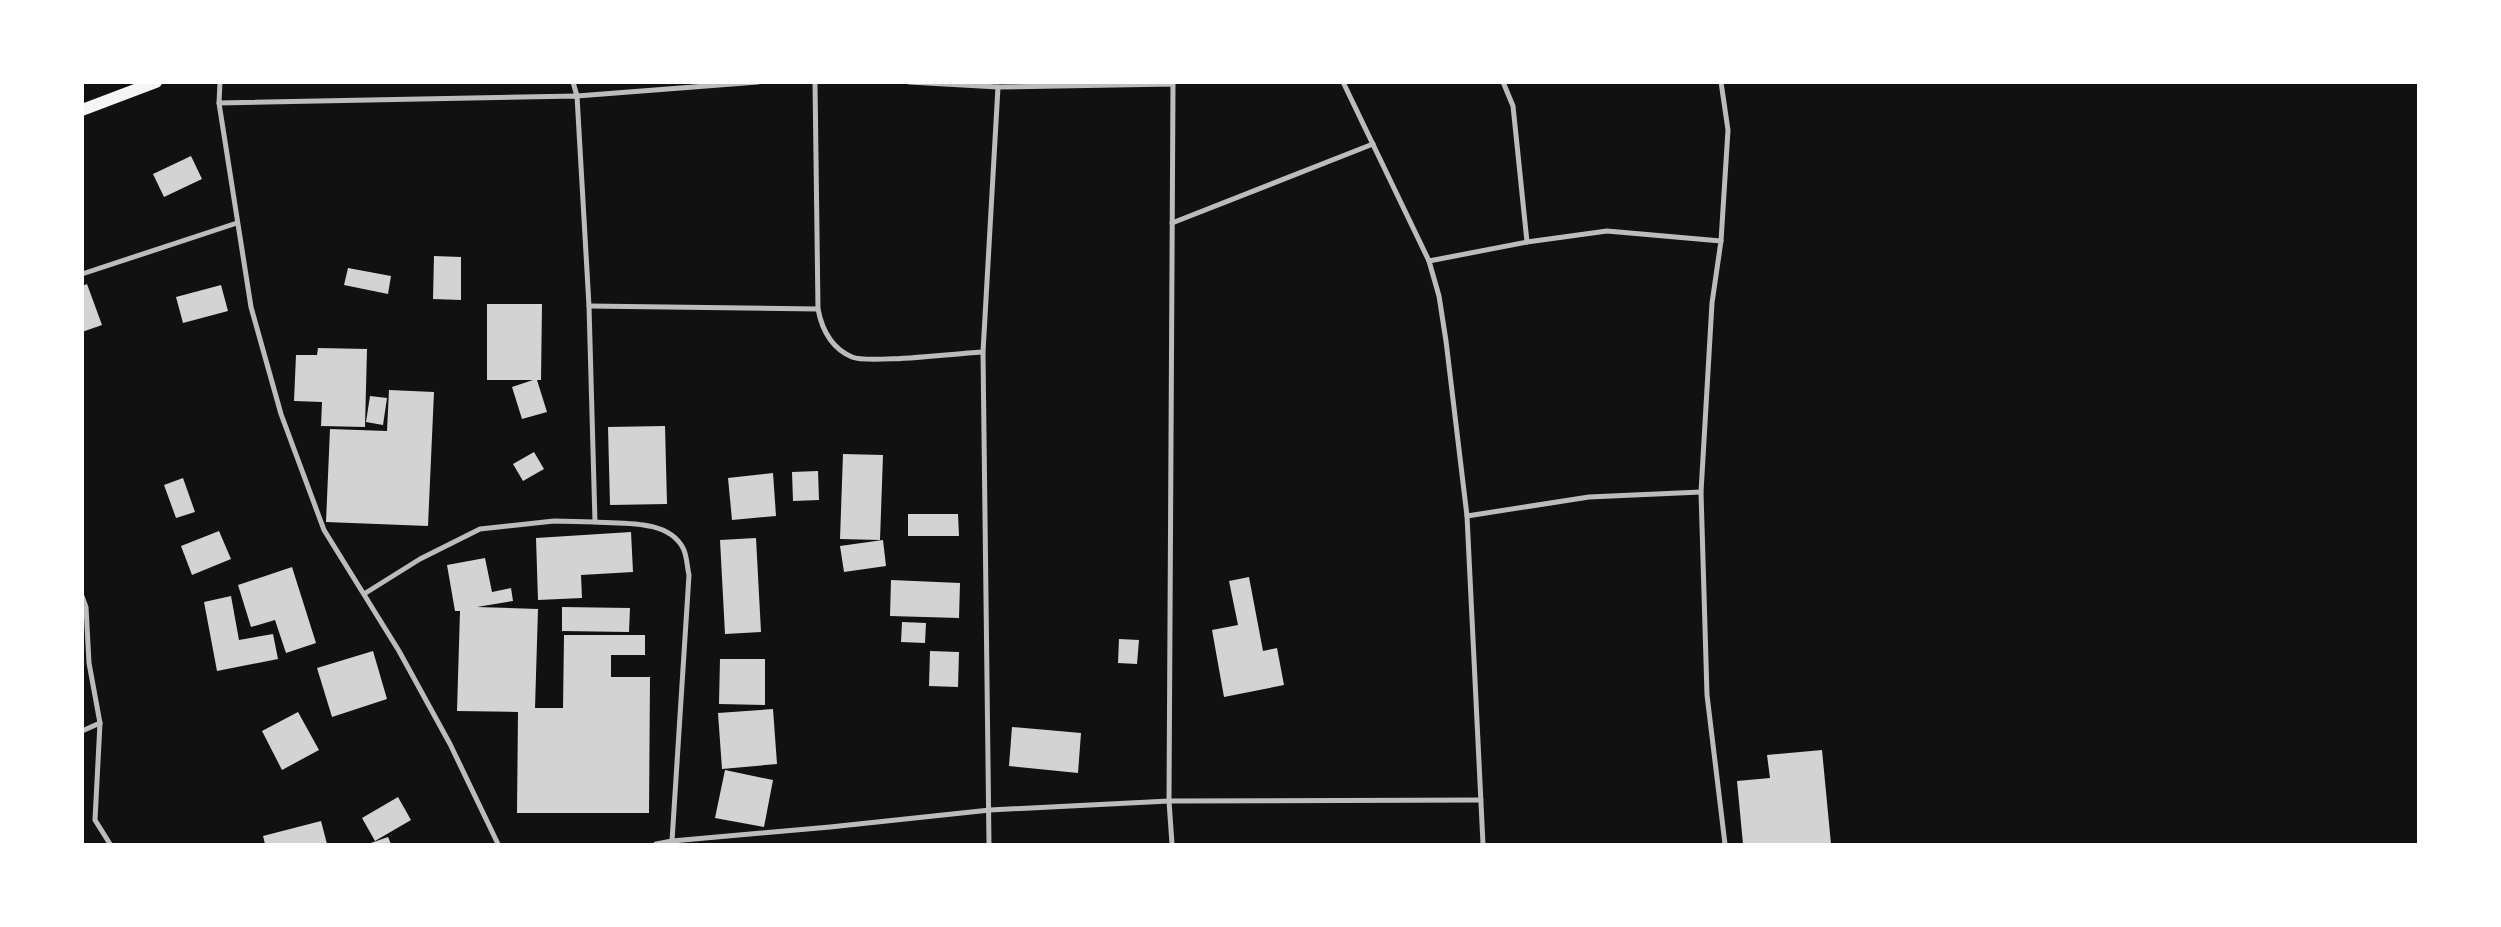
<svg xmlns="http://www.w3.org/2000/svg" width="2501" height="927" viewBox="0 0 2501 927" font-family="Mulish,sans-serif">
<rect width="100%" height="100%" fill="#111"/>
<!-- building -->
<g fill="#d3d3d3">
<polygon points="191,156 202,179 164,197 153,174"/>
<polygon points="434,256 461,257 461,300 433,299"/>
<polygon points="348,268 391,276 388,294 344,285"/>
<polygon points="87,284 102,325 82,332 82,286"/>
<polygon points="221,285 228,311 183,323 176,297"/>
<polygon points="487,304 542,304 541,380 537,380 547,412 522,419 512,387 533,380 487,380"/>
<polygon points="318,348 367,349 365,427 321,426 322,402 294,401 296,355 317,355"/>
<polygon points="389,390 434,392 428,526 326,522 330,429 387,431"/>
<polygon points="370,396 387,398 383,425 366,422"/>
<polygon points="665,426 667,504 610,505 608,427"/>
<polygon points="534,452 544,469 523,481 513,464"/>
<polygon points="843,454 883,455 880,540 840,539"/>
<polygon points="818,471 819,500 793,501 792,472"/>
<polygon points="773,473 776,516 732,520 728,478"/>
<polygon points="183,478 195,512 176,518 164,485"/>
<polygon points="908,514 958,514 959,536 908,536"/>
<polygon points="219,531 231,559 192,575 181,546"/>
<polygon points="631,532 633,572 581,575 582,598 538,600 536,538"/>
<polygon points="756,538 761,632 725,634 720,540"/>
<polygon points="883,540 886,566 844,572 840,546"/>
<polygon points="485,558 492,592 511,588 513,601 477,607 538,609 535,708 563,708 564,635 645,635 645,655 611,655 611,677 650,677 649,813 517,813 518,712 457,711 460,611 455,611 447,565"/>
<polygon points="292,567 316,643 286,653 275,620 251,627 238,585"/>
<polygon points="1249,577 1263,651 1277,648 1284,685 1224,697 1212,630 1238,625 1229,581"/>
<polygon points="891,580 960,583 959,618 890,616"/>
<polygon points="231,596 239,640 273,634 278,659 217,671 204,602"/>
<polygon points="562,607 630,608 629,632 562,631"/>
<polygon points="902,622 926,623 925,643 901,642"/>
<polygon points="1119,639 1139,640 1137,664 1118,663"/>
<polygon points="373,651 387,699 332,717 317,668"/>
<polygon points="930,651 959,652 958,687 929,686"/>
<polygon points="720,659 765,659 765,705 719,704"/>
<polygon points="773,709 777,764 722,769 718,713"/>
<polygon points="298,712 319,750 282,770 262,731"/>
<polygon points="1012,727 1081,733 1078,773 1009,766"/>
<polygon points="1822,750 1831,844 1743,844 1737,781 1770,778 1767,755"/>
<polygon points="725,770 773,780 764,827 715,818"/>
<polygon points="398,797 411,820 375,841 362,818"/>
<polygon points="321,821 327,844 265,844 263,836"/>
<polygon points="388,837 391,844 368,844"/>
</g>
<g fill="none" stroke-linecap="round" stroke-linejoin="round">
<!-- minor -->
<g stroke="#bcbcbc" stroke-width="5">
<polyline points="220,82 219,103 251,307 281,414 324,530 399,651 450,744 498,844"/>
<polyline points="573,82 577,96 758,82"/>
<polyline points="815,82 818,309"/>
<polyline points="909,82 998,87 1173,84 1169,801 1172,844"/>
<polyline points="1343,82 1429,261 1439,296 1446,341 1467,516 1483,844"/>
<polyline points="1503,82 1513,106 1527,242"/>
<polyline points="219,103 577,96 589,306 595,522 554,521 480,529 420,559 364,594"/>
<polyline points="1172,223 1373,144"/>
<polyline points="1721,241 1728,130 1721,82"/>
<polyline points="1429,261 1527,242 1607,231 1721,241 1712,303 1701,492 1707,695 1725,844"/>
<polyline points="82,274 237,223"/>
<path d="M589,306L818,309C822,330 831,348 852,357C868,364 959,353 983,352"/>
<polyline points="1467,516 1589,497 1701,492"/>
<path d="M595,522C623,524 668,519 683,548C687,555 687,567 689,575L672,841"/>
<polyline points="82,596 86,607 89,663 100,723 95,820 110,844"/>
<polyline points="82,731 100,723"/>
<polyline points="656,844 672,841 830,827 990,810 1169,801 1481,800"/>
<polyline points="989,844 983,352 998,87"/>
</g>
<!-- primary -->
<polyline stroke="#f5f5f5" stroke-width="12" points="82,110 156,82"/>
</g>
<!-- border -->
<rect width="2501" height="927" fill="none" stroke="#ffffff" stroke-width="168"/>
</svg>
